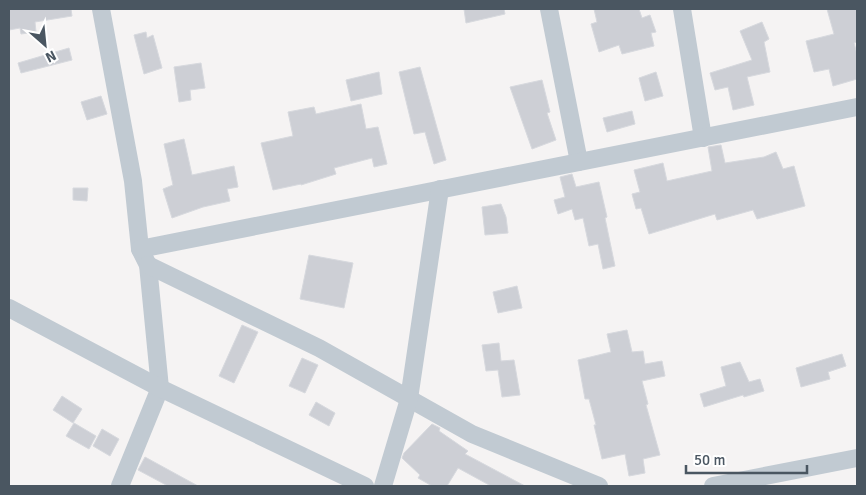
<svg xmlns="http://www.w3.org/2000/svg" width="866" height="495" viewBox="0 0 866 495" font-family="Signika,sans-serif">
<rect width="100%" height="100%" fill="#f5f3f3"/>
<!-- building -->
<g fill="#cdcfd5" stroke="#d7d9de">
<polygon points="9,9 71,9 72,16 35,22 36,32 21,34 20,28 9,30"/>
<polygon points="464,9 504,9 505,14 466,23"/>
<polygon points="594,9 639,9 642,18 650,15 656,32 651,33 654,46 622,54 619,45 599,52 591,24 597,22"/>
<polygon points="827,9 857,9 857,42 854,43 857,54 857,79 833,86 829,69 814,72 806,41 834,34"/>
<polygon points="762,22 769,39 764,42 770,72 747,77 754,105 733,110 728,87 715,90 710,73 752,60 740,31"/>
<polygon points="146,32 147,38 153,35 162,68 144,74 134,35"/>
<polygon points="69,48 72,60 21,73 18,63"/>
<polygon points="201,63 205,88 190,90 191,100 179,102 174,67"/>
<polygon points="420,67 446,160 434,164 425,132 414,134 399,72"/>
<polygon points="379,72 382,94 351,101 346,80"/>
<polygon points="656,72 663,96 645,101 639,78"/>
<polygon points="542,80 550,112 547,113 556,140 532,149 510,87"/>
<polygon points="101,96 107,114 87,120 81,102"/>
<polygon points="361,104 366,129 378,127 387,164 374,167 372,158 334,168 336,174 301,185 301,184 273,190 261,143 293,136 288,112 314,107 316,114"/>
<polygon points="632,111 635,124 607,132 603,118"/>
<polygon points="184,139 192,175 234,166 238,187 227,189 230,201 203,207 172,218 163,189 173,185 164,144"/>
<polygon points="721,145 725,163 764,157 776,152 783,169 794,166 805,206 757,219 753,210 717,220 715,214 649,234 641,208 636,209 632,194 640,192 634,170 663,163 667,181 712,171 708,147"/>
<polygon points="572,174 576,187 599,182 607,217 605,218 615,266 603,269 598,244 589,246 583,218 575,220 572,209 558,214 554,200 565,197 560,177"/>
<polygon points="73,188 88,188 87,201 73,200"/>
<polygon points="501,204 506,217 508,233 485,235 482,207"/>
<polygon points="309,255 353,263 344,308 300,299"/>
<polygon points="517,286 522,308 498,313 493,292"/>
<polygon points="242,325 258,332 234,383 219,376"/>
<polygon points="627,330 632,352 643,351 645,364 662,361 665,376 642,381 648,404 646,405 660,455 643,459 645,473 629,476 625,454 602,459 594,425 596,425 589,399 585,399 578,360 611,352 607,334"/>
<polygon points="499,343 501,361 514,360 520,395 502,397 498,370 486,371 482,345"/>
<polygon points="842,354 846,366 828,372 830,379 801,387 796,368"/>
<polygon points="302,358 318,365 305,393 289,386"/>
<polygon points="740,362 749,382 760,379 764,391 744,397 743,395 704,407 700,394 726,386 721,367"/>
<polygon points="62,396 82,409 73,423 53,410"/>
<polygon points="316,402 335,413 329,426 309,415"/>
<polygon points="74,423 96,436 89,449 66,436"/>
<polygon points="432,424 440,428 439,431 468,451 465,454 525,486 491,486 458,468 447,486 432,486 418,478 420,475 402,458 404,453"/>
<polygon points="102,429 119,439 110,456 93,446"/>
<polygon points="145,457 198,486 168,486 138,470"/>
</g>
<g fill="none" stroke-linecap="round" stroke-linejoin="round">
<!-- minor -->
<g stroke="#c1cad2" stroke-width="18">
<polyline points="101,9 133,181 140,249 148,265 160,388 120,486"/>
<polyline points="549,9 579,162"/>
<polyline points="682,9 703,138"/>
<polyline points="140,249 857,107"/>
<polyline points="148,265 319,348 472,434 599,486"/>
<polyline points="9,308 160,388 365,486"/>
<polyline points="383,486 409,399 440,189"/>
<polyline points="713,486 857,458"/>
</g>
</g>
<!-- border -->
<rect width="866" height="495" fill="none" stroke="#4a5661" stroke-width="20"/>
<!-- north arrow -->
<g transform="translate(45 45) rotate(153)" stroke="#ffffff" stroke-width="4" paint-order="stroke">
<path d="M0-4L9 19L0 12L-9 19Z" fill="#4a5661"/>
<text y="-8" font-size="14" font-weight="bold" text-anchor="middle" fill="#4a5661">N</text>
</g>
<!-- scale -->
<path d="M686 465v8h121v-8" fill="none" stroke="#4a5661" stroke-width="2.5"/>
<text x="694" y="465" font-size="15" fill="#4a5661" stroke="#ffffff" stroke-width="4" paint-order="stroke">50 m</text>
</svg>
